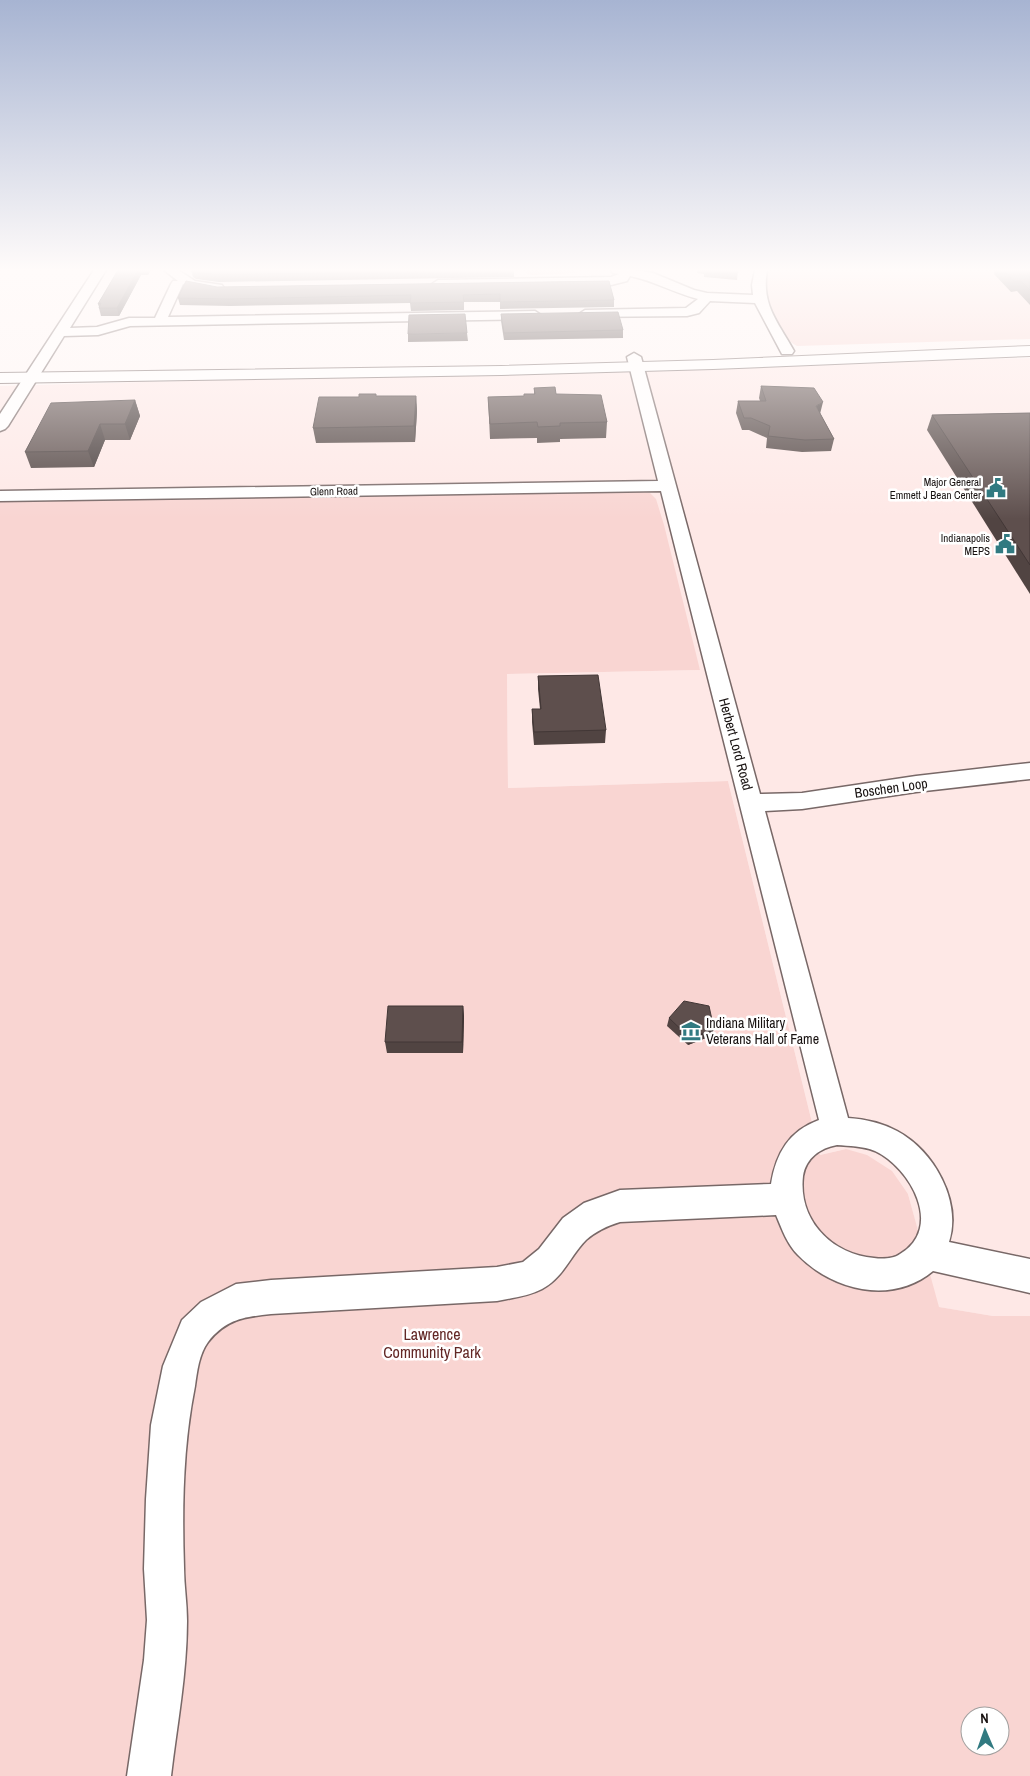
<svg xmlns="http://www.w3.org/2000/svg" width="1030" height="1776" viewBox="0 0 1030 1776" font-family="'Archivo Narrow',sans-serif">
<rect width="100%" height="100%" fill="#fef6f5"/>
<!-- built -->
<polygon fill="#fee8e6" points="1030,358 1030,1316 993,1316 938,1307 908,1194 846,1149 820,1155 728,781 508,788 507,674 700,670 633,491 0,502 0,386"/>
<!-- green -->
<g fill="#f9d5d2" fill-rule="evenodd">
<path d="M764,270H1030V339L797,346C775,336 763,293 764,270Z"/>
<path d="M633,491L650,493L656,499L664,525L700,670L507,674L508,788L728,781L820,1155L846,1149L867,1155L892,1171L908,1194L939,1307L993,1316H1030V1776H0V502ZM970,1716H1000V1746H970Z"/>
</g>
<!-- water -->
<polygon fill="#e5b4b1" points="524,270 574,270 577,273 533,275 528,274"/>
<g fill="none" stroke-linecap="round" stroke-linejoin="round">
<defs>
<g id="street">
<path d="M94,270H106L70,328L97,327L129,318H155L171,284L173,281H178L164,270H178L195,281L222,285L224,288C217,295 192,289 183,284L168,317L535,311L541,315L535,319L130,326L98,335L64,336L8,426L5,429L0,431V414Z"/>
<path d="M611,270H635L653,273L694,290L707,293L753,295L752,285L755,270H767C761,305 778,322 794,351L792,354H782L755,303L710,301L699,313L687,316L580,317L579,314L585,310L686,308L698,299C674,293 655,281 630,276L627,281L611,285L438,288L432,284L438,280L611,277L619,274L613,273Z"/>
<path d="M634,353L641,357L760,794L802,793L916,776L1030,763V779L916,792L802,809L765,811L848,1118C865,1119 882,1123 897,1131C934,1151 962,1201 949,1242L1030,1259V1293L933,1271C892,1305 833,1291 798,1255C787,1244 782,1229 776,1215L620,1222C607,1226 596,1231 586,1240C570,1256 564,1277 542,1289C529,1296 512,1298 497,1301L271,1314C244,1317 226,1319 208,1342C199,1354 197,1372 195,1386C183,1446 182,1507 184,1568C184,1585 187,1603 187,1621C187,1673 177,1725 171,1776H127L144,1660L147,1620L144,1569L146,1499L151,1425L163,1366L182,1320L201,1302L236,1284L271,1280L497,1267L523,1262L539,1249L563,1218L584,1203L620,1190L771,1184C776,1153 789,1131 819,1120L661,491L0,501V491L658,481L627,357ZM837,1145C849,1146 863,1146 875,1151C911,1168 944,1228 900,1254C893,1259 882,1259 874,1258C831,1254 798,1220 803,1176C806,1158 820,1148 837,1145Z"/>
</g>
<polygon id="primary" points="1030,346 1030,356 713,369 501,375 0,383 0,373 501,366 713,360"/>
</defs>
<!-- street casing -->
<use href="#street" stroke="#786867" stroke-width="3"/>
<!-- primary casing -->
<use href="#primary" stroke="#786867" stroke-width="2"/>
<!-- street -->
<use href="#street" fill="#fff" fill-rule="evenodd"/>
<!-- primary -->
<use href="#primary" fill="#fff" fill-rule="evenodd"/>
</g>
<!-- wall -->
<g fill="#514442">
<polygon points="118,270 151,270 148,275 141,275 119,316 101,316 99,308 99,307 98,304"/>
<polygon points="191,270 514,270 514,277 219,282 196,279 193,277"/>
<polygon points="697,270 738,270 737,280 704,277 704,274 697,273"/>
<polygon points="995,270 1030,270 1030,305 1017,291 1011,292 994,274"/>
<polygon points="609,281 614,300 614,307 500,309 500,302 464,302 464,310 411,311 410,303 230,306 180,305 178,298 217,287"/>
<polygon points="501,314 623,330 623,338 504,340 501,321"/>
<polygon points="467,333 468,341 408,342 408,334"/>
<polygon points="761,386 820,413 834,439 831,451 802,452 766,448 767,438 749,430 742,430 736,413 738,401 760,401 759,398"/>
<polygon points="534,388 556,394 607,422 606,438 560,439 560,442 537,443 537,438 490,439 488,397 524,396 534,394"/>
<polygon points="376,396 416,396 417,411 415,442 316,443 313,428"/>
<polygon points="135,400 140,416 130,440 105,440 94,467 31,468 25,452"/>
<polygon points="1030,413 1030,594 927,430 932,415"/>
<polygon points="538,676 606,730 605,743 534,745 532,722 532,709 540,709 538,689"/>
<polygon points="463,1006 464,1017 463,1053 387,1053 385,1042"/>
<polygon points="669,1018 714,1029 711,1036 688,1045 667,1026"/>
</g>
<!-- shaded-wall -->
<g fill="#423736">
<polygon points="138,270 139,270 141,275 119,316 117,308"/>
<polygon points="147,270 151,270 148,275"/>
<polygon points="416,396 417,411 415,442 414,426"/>
<polygon points="135,400 140,416 130,440 125,424"/>
<polygon points="823,402 820,414 816,406"/>
<polygon points="100,424 105,440 94,467 88,451"/>
<polygon points="463,1006 464,1017 463,1053 462,1042"/>
<polygon points="714,1029 711,1036 688,1045 690,1038"/>
</g>
<!-- building -->
<g fill="#5e4f4d" stroke="#423736">
<polygon points="118,270 138,270 117,308 99,308 101,303 98,304"/>
<polygon points="191,270 495,270 218,275 194,272"/>
<polygon points="705,270 738,270 738,273"/>
<polygon points="1004,270 1030,270 1030,290 1021,281 1014,281"/>
<polygon points="186,281 217,287 609,281 614,300 500,302 500,294 463,295 464,302 410,303 411,295 229,299 178,298"/>
<polygon points="618,312 623,330 504,333 501,314"/>
<polygon points="465,314 467,333 408,334 409,315"/>
<polygon points="761,386 814,388 823,402 816,406 834,439 805,440 768,436 770,426 751,418 744,418 738,401 766,401"/>
<polygon points="555,387 556,394 601,395 607,422 560,423 560,426 538,427 537,422 490,424 488,397 524,396 524,394 535,394 534,388"/>
<polygon points="359,394 376,394 376,396 416,396 414,426 313,428 319,397 359,397"/>
<polygon points="135,400 125,424 100,424 88,451 25,452 51,403"/>
<polygon points="1030,413 1030,565 932,415"/>
<polygon points="598,675 606,730 534,732 532,709 541,709 538,676"/>
<polygon points="684,1001 709,1006 714,1029 690,1038 669,1018"/>
<polygon points="388,1006 463,1006 462,1042 385,1042"/>
</g>
<!-- sky -->
<linearGradient id="sky" x2="0" y2="1"><stop stop-color="#a7b4d2"/><stop offset="0.52" stop-color="#fffbfa"/><stop offset="1" stop-color="#fffbfa" stop-opacity="0"/></linearGradient>
<rect width="1030" height="519" fill="url(#sky)"/>
<!-- icons -->
<defs>
<symbol id="civic-bare" viewBox="-9 -9 18 18"><path d="M-.6-6.5H3V-4.5H.6V-3L4-1V1h2V6H-6V1h2V-1L-.6-3ZM-1.2 2.5V6h2.4V2.5Z" fill="#317a81" stroke="#fff" stroke-width="2.5" paint-order="stroke"/></symbol>
<symbol id="museum-bare" viewBox="-9 -9 18 18"><path d="M0-6L6-3V-2H-6V-3ZM-5-1h2V3h-2ZM-1-1h2V3h-2ZM3-1h2V3H3ZM-6 4H6V6H-6Z" fill="#317a81" stroke="#fff" stroke-width="2.5" paint-order="stroke"/></symbol>
</defs>
<g fill-rule="evenodd">
<use href="#civic-bare" x="982" y="474" width="28" height="28"/>
<use href="#civic-bare" x="991" y="530" width="28" height="28"/>
<use href="#museum-bare" x="677" y="1017" width="28" height="28"/>
</g>
<g text-anchor="middle" stroke-width="5" stroke-linejoin="round" paint-order="stroke">
<!-- far-poi labels -->
<g font-size="11" fill="#171110" stroke="#fff" text-anchor="end">
<text x="981" y="486">Major General<tspan x="981" dy="13">Emmett J Bean Center</tspan></text>
<text x="990" y="542">Indianapolis<tspan x="990" dy="13">MEPS</tspan></text>
</g>
<!-- far-street labels -->
<g font-size="11" fill="#171110" stroke="#fff">
<text transform="translate(334 491) rotate(-1)" y="4">Glenn Road</text>
</g>
<!-- street labels -->
<g font-size="14" fill="#171110" stroke="#fff">
<text transform="translate(736 744) rotate(75)" y="5">Herbert Lord Road</text>
<text transform="translate(891 788) rotate(-8)" y="5">Boschen Loop</text>
</g>
<!-- poi labels -->
<g font-size="14" fill="#171110" stroke="#fff" text-anchor="start">
<text x="706" y="1028">Indiana Military<tspan x="706" dy="16">Veterans Hall of Fame</tspan></text>
</g>
<!-- near-park labels -->
<g font-size="16" fill="#622725" stroke="#fff">
<text x="432" y="1340">Lawrence<tspan x="432" dy="18">Community Park</tspan></text>
</g>
</g>
<!-- north arrow -->
<g transform="translate(985 1731) rotate(358)"><circle r="24" fill="#ffffff" stroke="#a2a09f"/>
<path d="M0-4L9 19L0 12L-9 19Z" fill="#317a81"/>
<text y="-8" font-size="14" font-weight="bold" text-anchor="middle" fill="#171110">N</text>
</g>
</svg>
